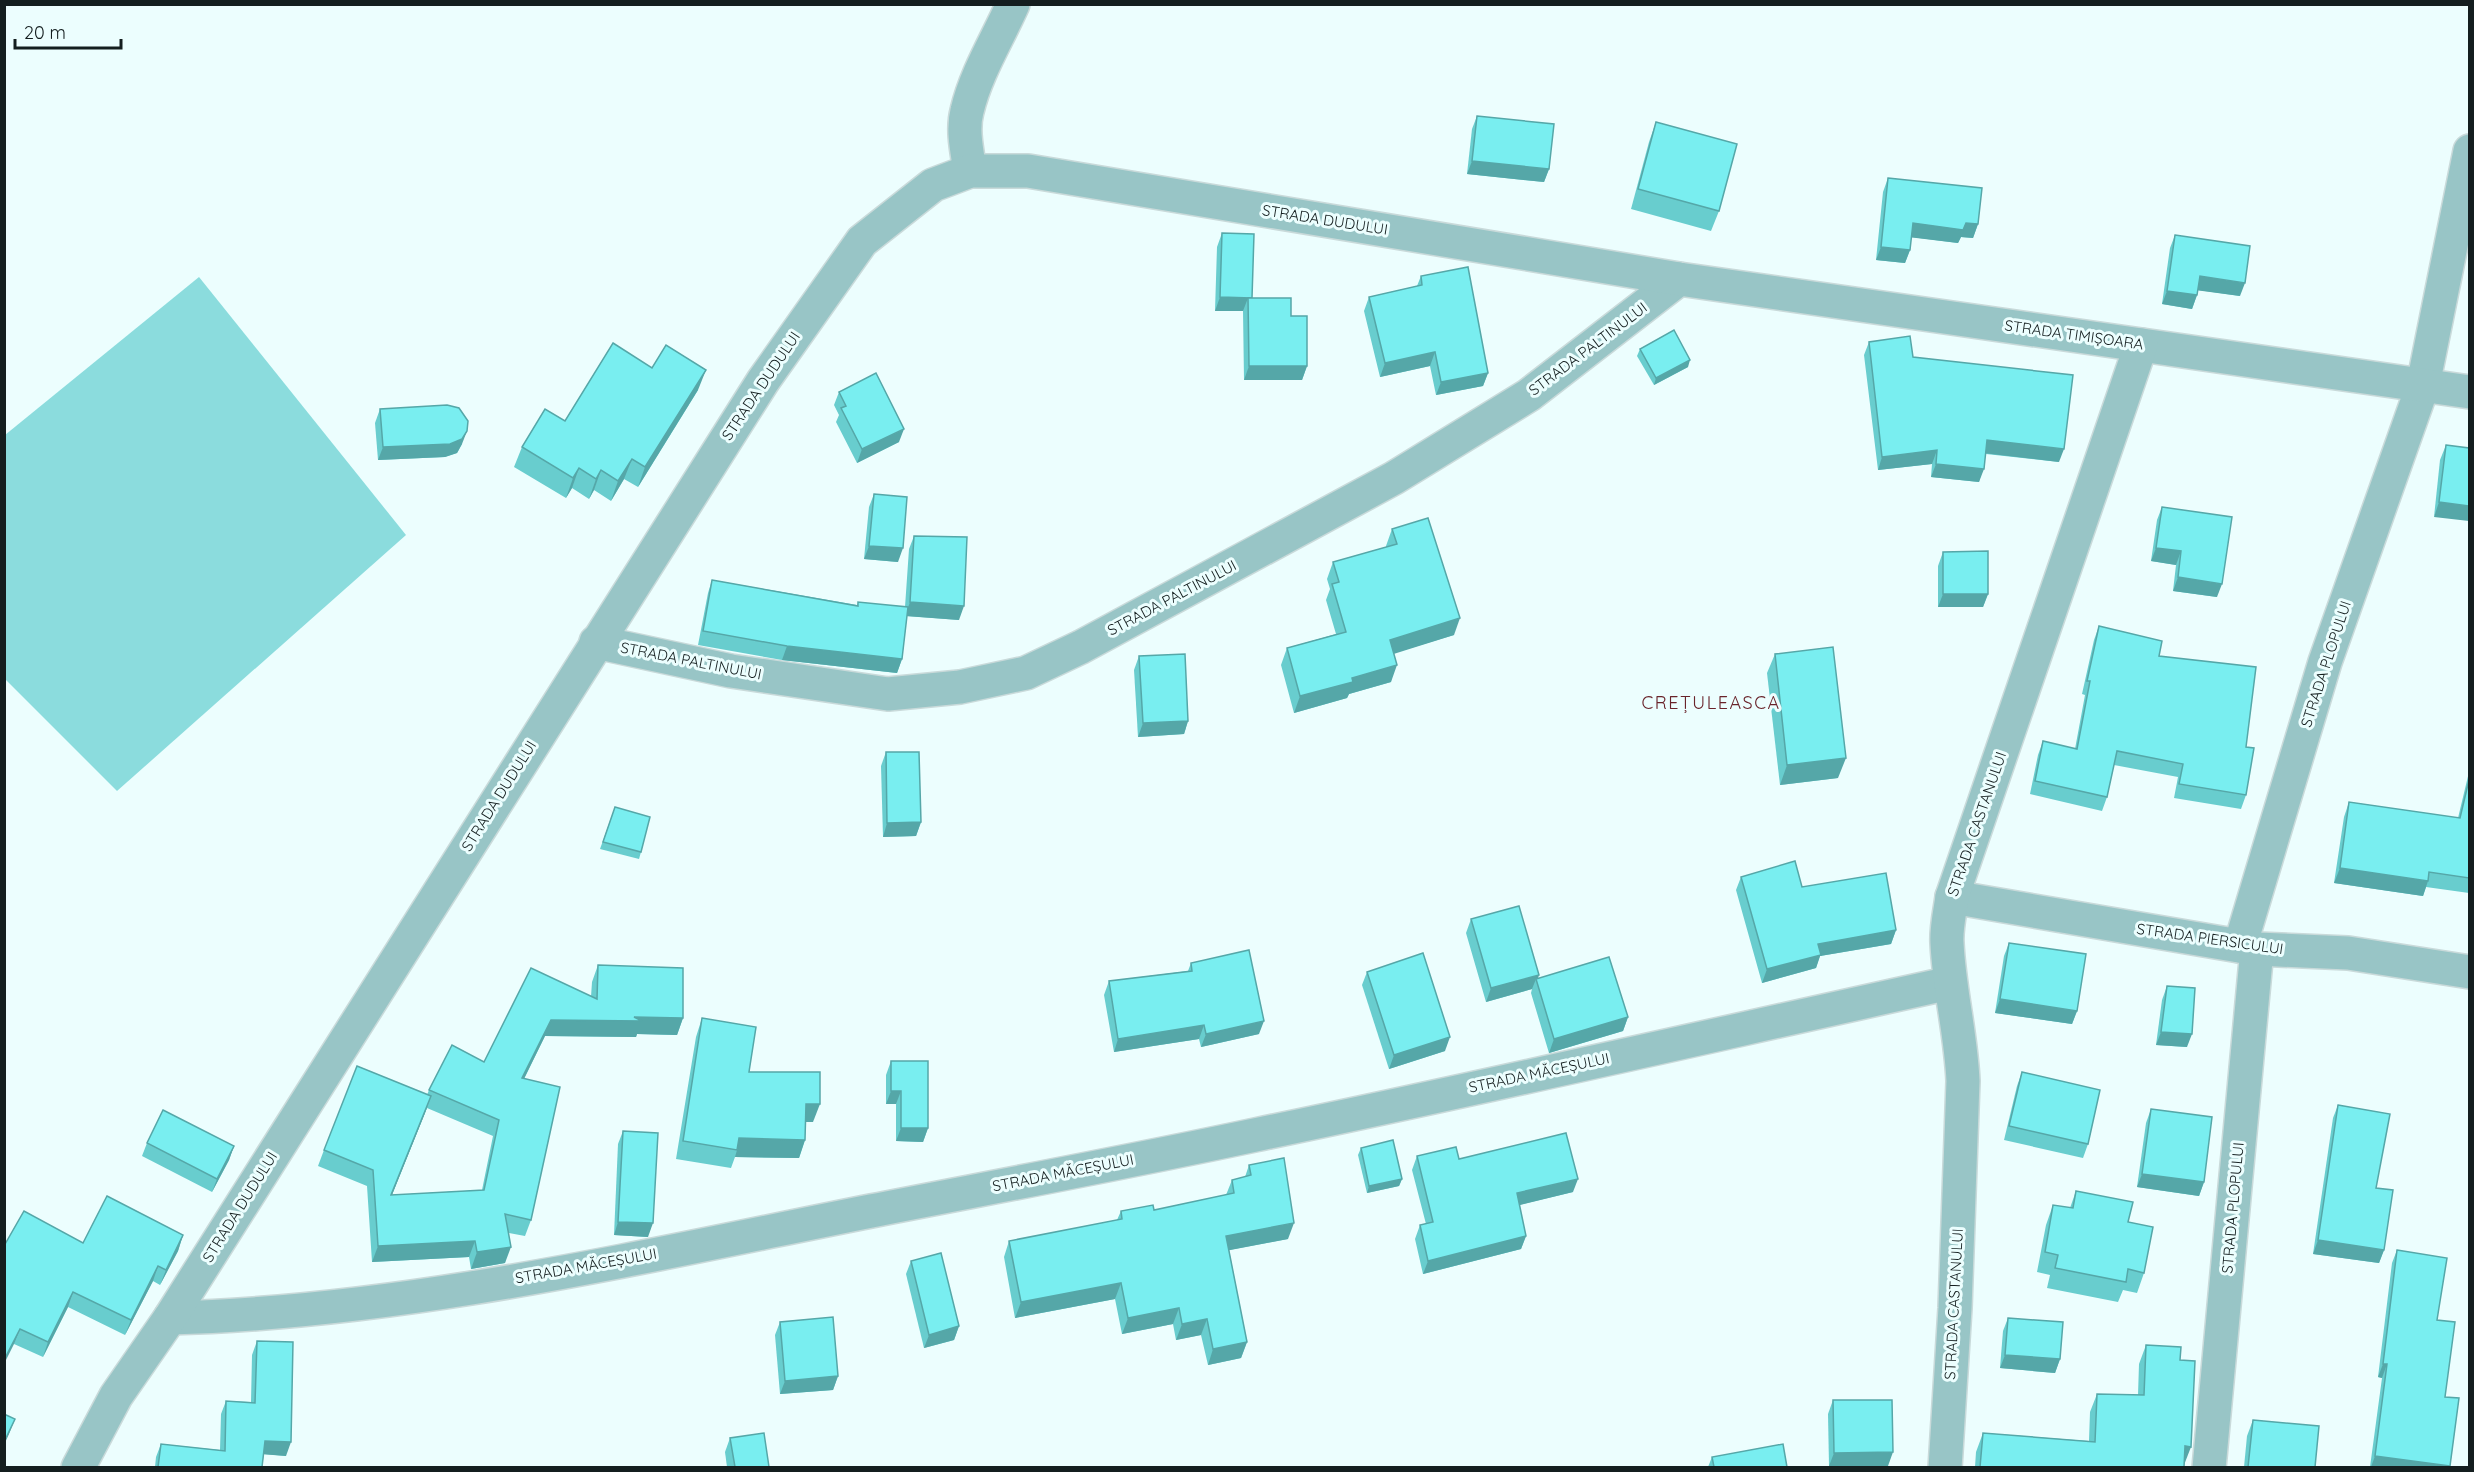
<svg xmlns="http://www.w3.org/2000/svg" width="2474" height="1472" viewBox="0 0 2474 1472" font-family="Quicksand,sans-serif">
<rect width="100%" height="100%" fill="#ecfefe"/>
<!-- green -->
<polygon fill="#8bdcdd" points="199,277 406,535 117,791 5,679 5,435"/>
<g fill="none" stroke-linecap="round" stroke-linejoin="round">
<defs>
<g id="street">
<path d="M970,171C967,151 962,130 967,111C976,73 997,40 1013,4"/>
<polyline points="596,642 731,671 888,694 960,687 1026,673 1081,647 1394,478 1529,395 1679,279"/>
<polyline points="1952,897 2257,949 2348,953 2470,972"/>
<polyline points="2240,946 2325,662 2423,385 2470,151"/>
<path d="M170,1318C406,1312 640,1257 871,1211C999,1186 1128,1162 1255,1135C1487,1087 1718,1034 1950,983"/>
<polyline points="78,1468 116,1396 170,1318 763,381 862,241 933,185 970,171 1028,171 1679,279 2470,392"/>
<path d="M1945,1468L1955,1308L1963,1081C1961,1034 1949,989 1947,943C1946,928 1950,912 1952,897L2141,345"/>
<polyline points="2209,1468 2257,949"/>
</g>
</defs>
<!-- street casing -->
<use href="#street" stroke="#c9dada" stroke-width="36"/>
<!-- street -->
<use href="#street" stroke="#98c5c6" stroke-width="33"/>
</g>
<!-- wall -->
<g fill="#68cdce" fill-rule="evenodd">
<polygon points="1477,116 1549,169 1544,182 1467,174 1472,129"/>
<polygon points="1656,122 1719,211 1711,231 1631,209 1649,142"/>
<polygon points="1888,178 1978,224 1973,238 1961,237 1958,243 1911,237 1910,250 1905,263 1876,260 1883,192"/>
<polygon points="1222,233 1252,298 1291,316 1307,366 1302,380 1244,380 1243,311 1215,311 1217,247"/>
<polygon points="2175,235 2240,296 2198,290 2197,295 2192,309 2162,304 2170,248"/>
<polygon points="1421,276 1488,373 1483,386 1436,395 1430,366 1380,377 1364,311 1369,297 1417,286"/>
<polygon points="1869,342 1913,357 2059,462 1986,454 1979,482 1931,477 1932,464 1878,470 1864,355"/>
<polygon points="1640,349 1688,367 1654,385 1637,356"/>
<polygon points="652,368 698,390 638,487 624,479 611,501 594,490 589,499 572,488 566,498 514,467 522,447"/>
<polygon points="839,392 899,442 857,463 836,422 839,415 834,405"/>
<polygon points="380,409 462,444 457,453 445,457 378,460 375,423"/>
<polygon points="2446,445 2469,448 2434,517 2440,460"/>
<polygon points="874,494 898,562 864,559 869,507"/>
<polygon points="2162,507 2217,597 2173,591 2176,565 2151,561 2157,520"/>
<polygon points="1392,529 1454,635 1394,653 1391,682 1349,694 1347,698 1294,713 1281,665 1287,648 1336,634 1326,600 1330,589 1327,579 1333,562 1386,547 1386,546"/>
<polygon points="914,536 959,620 907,616 902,659 897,673 782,660 698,645 708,593 712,580 857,605 858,602 905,607 909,549"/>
<polygon points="1943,552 1988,594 1983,607 1938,607 1938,566"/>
<polygon points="2099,626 2159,656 2246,747 2246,795 2241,809 2174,798 2178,777 2114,765 2107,797 2102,811 2030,794 2038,755 2043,741 2075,749 2085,695 2082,694 2094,640"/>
<polygon points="1775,654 1838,778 1780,785 1767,673"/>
<polygon points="1139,656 1188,721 1184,734 1138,737 1134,670"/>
<polygon points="886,752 921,822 916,836 883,837 881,766"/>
<polygon points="2469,772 2469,893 2426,887 2423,896 2334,883 2344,817 2349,802 2458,818"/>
<polygon points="615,807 641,852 639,859 600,849"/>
<polygon points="1741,877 1802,887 1896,930 1891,944 1820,956 1816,968 1762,983 1736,890"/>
<polygon points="1471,919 1538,979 1628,1017 1623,1031 1549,1053 1531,993 1532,989 1486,1002 1466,933"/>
<polygon points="2009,943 2077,1011 2072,1024 1995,1013 2004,956"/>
<polygon points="1191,963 1259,1034 1201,1047 1199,1039 1114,1052 1104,995 1109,981 1188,971"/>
<path d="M598,965L683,1018L677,1035L637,1034L636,1037L545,1036L524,1079L531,1220L525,1236L509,1233L505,1263L471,1269L469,1257L372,1262L367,1186L318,1166L324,1150L427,1095L429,1090L484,1062L591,997L592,982ZM427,1108L493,1136L482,1190L392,1195Z"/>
<polygon points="1367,972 1445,1051 1389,1069 1362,985"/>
<polygon points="2167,986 2187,1047 2156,1045 2162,1000"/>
<polygon points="702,1018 749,1072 813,1122 805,1122 805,1140 799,1158 735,1157 731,1168 676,1159 696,1037"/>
<polygon points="891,1061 928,1128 923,1142 896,1141 896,1104 886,1104 886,1075"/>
<polygon points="2022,1072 2088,1144 2083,1158 2004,1140 2017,1086"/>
<polygon points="2338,1105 2376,1188 2384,1250 2379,1263 2313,1254 2333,1118"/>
<polygon points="2151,1109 2204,1182 2199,1196 2137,1187 2146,1123"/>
<polygon points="623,1131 648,1237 614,1235 618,1144"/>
<polygon points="147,1143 234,1146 229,1160 212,1192 142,1156"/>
<polygon points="1361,1148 1402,1179 1399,1186 1367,1193 1358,1155"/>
<polygon points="1417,1156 1573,1192 1519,1205 1526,1236 1521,1249 1423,1274 1415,1239 1420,1225 1426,1224 1412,1170"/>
<polygon points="1249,1165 1288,1239 1229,1250 1247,1342 1241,1358 1208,1365 1201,1335 1176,1340 1173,1324 1122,1334 1115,1299 1015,1318 1004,1257 1009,1241 1117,1220 1121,1211 1154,1210 1226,1195 1232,1180 1245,1177"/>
<polygon points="2076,1191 2128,1222 2144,1273 2137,1293 2123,1290 2118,1302 2047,1288 2050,1275 2037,1272 2046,1225 2053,1205 2070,1208"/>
<polygon points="183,1235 178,1251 160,1285 153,1281 125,1335 68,1307 43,1357 14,1344 4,1246 83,1243"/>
<polygon points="2397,1250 2437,1320 2445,1397 2459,1398 2450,1467 2370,1467 2382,1378 2378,1377 2392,1263"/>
<polygon points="911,1261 959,1326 954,1340 924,1348 906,1274"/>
<polygon points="2008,1318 2060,1359 2055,1373 2000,1368 2003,1331"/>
<polygon points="780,1322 838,1376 833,1390 780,1394 775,1335"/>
<polygon points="257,1341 286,1456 264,1454 262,1467 155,1467 156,1457 161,1444 220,1450 221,1414 226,1401 251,1402 252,1355"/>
<polygon points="2146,1345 2180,1360 2184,1467 1975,1467 1976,1452 1983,1433 2089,1441 2090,1412 2097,1394 2138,1395 2139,1364"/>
<polygon points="1833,1400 1888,1466 1829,1466 1828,1414"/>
<polygon points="2253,1420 2315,1467 2244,1467 2247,1436"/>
<polygon points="730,1438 769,1467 727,1467 725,1452"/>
<polygon points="1712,1457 1787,1467 1708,1467"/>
</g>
<!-- shaded-wall -->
<g fill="#55a7a8">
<polygon points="1472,161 1549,169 1544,182 1467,174"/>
<polygon points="1913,223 1966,223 1978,224 1973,238 1961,237 1958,243 1908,237"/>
<polygon points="1881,247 1910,250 1905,263 1876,260"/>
<polygon points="2200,276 2245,283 2240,296 2195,290"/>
<polygon points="2167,291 2197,295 2192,309 2162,304"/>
<polygon points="1220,297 1248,298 1243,311 1215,311"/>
<polygon points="1435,352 1430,366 1380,377 1385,363"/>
<polygon points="1690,360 1688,367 1654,385 1656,378"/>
<polygon points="1249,366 1307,366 1302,380 1244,380"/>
<polygon points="706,370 698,390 638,487 645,467"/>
<polygon points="1488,373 1483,386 1436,395 1441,382"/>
<polygon points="904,429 899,442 857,463 862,449"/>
<polygon points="467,431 462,444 457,453 445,457 378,460 383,447"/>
<polygon points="1987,440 2064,449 2059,462 1983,453"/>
<polygon points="1937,450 1932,464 1878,470 1882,457"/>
<polygon points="632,459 624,479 611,501 618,481"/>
<polygon points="1936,464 1984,469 1979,482 1931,477"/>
<polygon points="579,468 572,488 566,498 573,478"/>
<polygon points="601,470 594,490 589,499 596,479"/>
<polygon points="2439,502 2469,506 2469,521 2434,517"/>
<polygon points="869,546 903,548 898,562 864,559"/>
<polygon points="2156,548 2181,551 2176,565 2151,561"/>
<polygon points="2178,577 2222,584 2217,597 2173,591"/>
<polygon points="1943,594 1988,594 1983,607 1938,607"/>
<polygon points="910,602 964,606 959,620 905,616"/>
<polygon points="1460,618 1454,635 1384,657 1390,640"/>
<polygon points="787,646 902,659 897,673 782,660"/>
<polygon points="1397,665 1391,682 1349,694 1347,698 1294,713 1300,696 1352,678"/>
<polygon points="1188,721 1184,734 1138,737 1143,723"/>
<polygon points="1846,758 1838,778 1780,785 1787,765"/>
<polygon points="921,822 916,836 883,837 887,823"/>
<polygon points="2340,868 2428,881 2423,896 2334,883"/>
<polygon points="1896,930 1891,944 1820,956 1816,968 1762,983 1767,969 1818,944"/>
<polygon points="1539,975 1537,982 1536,979 1532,989 1486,1002 1491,988"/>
<polygon points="2000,999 2077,1011 2072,1024 1995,1013"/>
<polygon points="634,1017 683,1018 677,1035 637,1034 636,1037 545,1036 516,1095 522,1078 551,1020"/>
<polygon points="1628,1017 1623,1031 1549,1053 1554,1039"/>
<polygon points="1264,1021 1259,1034 1201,1047 1206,1034"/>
<polygon points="1204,1025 1199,1039 1114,1052 1118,1039"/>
<polygon points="2161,1032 2192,1034 2187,1047 2156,1045"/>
<polygon points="1450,1037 1445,1051 1389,1069 1394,1055"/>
<polygon points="891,1091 901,1091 896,1104 886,1104"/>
<polygon points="431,1096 425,1113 385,1212 391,1195"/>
<polygon points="806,1104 820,1104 813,1122 799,1122"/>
<polygon points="901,1128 928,1128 923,1142 896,1141"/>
<polygon points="739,1138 805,1140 799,1158 735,1157 737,1150"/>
<polygon points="234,1146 229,1160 212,1192 217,1179"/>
<polygon points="2142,1174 2204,1182 2199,1196 2137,1187"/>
<polygon points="1402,1179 1399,1186 1367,1193 1369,1186"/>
<polygon points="1578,1179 1573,1192 1512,1207 1517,1193"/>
<polygon points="618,1222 653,1223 648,1237 614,1235"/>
<polygon points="1294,1223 1288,1239 1220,1252 1226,1236"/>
<polygon points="183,1235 178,1251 160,1285 166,1270"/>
<polygon points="1526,1236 1521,1249 1423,1274 1428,1261"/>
<polygon points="2318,1240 2384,1250 2379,1263 2313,1254"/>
<polygon points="475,1241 469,1257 372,1262 378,1246"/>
<polygon points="511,1247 505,1263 471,1269 477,1252"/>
<polygon points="158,1266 153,1281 125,1335 131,1320"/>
<polygon points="1121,1283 1115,1299 1015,1318 1021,1302"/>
<polygon points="73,1292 68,1307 43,1357 48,1342"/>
<polygon points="1179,1308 1173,1324 1122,1334 1128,1318"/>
<polygon points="1207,1319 1201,1335 1176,1340 1182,1324"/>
<polygon points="959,1326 954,1340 924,1348 929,1335"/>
<polygon points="20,1329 14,1344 4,1364 4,1360"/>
<polygon points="1247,1342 1241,1358 1208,1365 1213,1349"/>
<polygon points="2005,1355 2060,1359 2055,1373 2000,1368"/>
<polygon points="2383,1364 2387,1364 2382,1378 2378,1377"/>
<polygon points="838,1376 833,1390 780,1394 785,1381"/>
<polygon points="15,1419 9,1434 4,1445 4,1442"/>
<polygon points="265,1441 291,1442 286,1456 260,1454"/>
<polygon points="2185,1446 2191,1447 2184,1465"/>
<polygon points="1893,1452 1888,1466 1829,1466 1834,1453"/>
<polygon points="2375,1456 2450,1466 2450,1467 2371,1467"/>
</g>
<!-- building -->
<g fill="#79eef0" stroke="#55a7a8" stroke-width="1.5">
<polygon points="1477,116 1554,124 1549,169 1472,161"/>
<polygon points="1656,122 1737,144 1719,211 1638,189"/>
<polygon points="1888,178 1982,188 1978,224 1966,223 1963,230 1913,223 1910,250 1881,247"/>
<polygon points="1222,233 1254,234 1252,298 1220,297"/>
<polygon points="2175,235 2250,246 2245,283 2200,276 2197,295 2167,291"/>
<polygon points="1468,267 1488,373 1441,382 1435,352 1385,363 1369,297 1422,285 1421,276"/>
<polygon points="1248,298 1291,298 1291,316 1307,316 1307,366 1249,366"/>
<polygon points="1674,330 1690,360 1656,378 1640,349"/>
<polygon points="1910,336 1913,357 2073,375 2064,449 1987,440 1984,469 1936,464 1937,450 1882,457 1869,342"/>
<polygon points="613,343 652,368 666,345 706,370 645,467 632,459 618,481 601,470 596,479 579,468 573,478 522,447 545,409 565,421"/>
<polygon points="876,373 904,429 862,449 841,408 846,406 839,392"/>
<polygon points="447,405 459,408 468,421 467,431 462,439 450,444 383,447 380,409"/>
<polygon points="2446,445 2469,448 2469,506 2439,502"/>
<polygon points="874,494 907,497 903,548 869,546"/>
<polygon points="2162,507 2232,517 2222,584 2178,577 2181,551 2156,548"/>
<polygon points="1428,518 1460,618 1390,640 1397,665 1352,678 1353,682 1300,696 1287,648 1346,632 1332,584 1339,582 1333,562 1397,544 1392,529"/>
<polygon points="914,536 967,537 964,606 910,602"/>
<polygon points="1988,551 1988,594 1943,594 1943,552"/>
<polygon points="712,580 858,606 858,602 908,607 902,659 787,646 703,631"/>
<polygon points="2099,626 2162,641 2159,656 2256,667 2246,747 2254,748 2246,795 2179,784 2183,764 2117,751 2107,797 2035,781 2043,741 2077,749 2090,681 2087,681"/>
<polygon points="1833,647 1846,758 1787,765 1775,654"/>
<polygon points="1185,654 1188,721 1143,723 1139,656"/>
<polygon points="886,752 919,752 921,822 887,823"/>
<polygon points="2469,780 2469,878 2429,872 2428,881 2340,868 2349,802 2460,818"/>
<polygon points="615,807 650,817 641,852 603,842"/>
<polygon points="1795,861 1802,887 1886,873 1896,930 1818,944 1821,955 1767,969 1741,877"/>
<polygon points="1519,906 1539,975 1491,988 1471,919"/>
<polygon points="2009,943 2086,954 2077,1011 2000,999"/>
<polygon points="1249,950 1264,1021 1206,1034 1204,1025 1118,1039 1109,981 1192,971 1191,963"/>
<polygon points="1423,953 1450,1037 1394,1055 1367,972"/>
<polygon points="1609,957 1628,1017 1554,1039 1536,979"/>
<polygon points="598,965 683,968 683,1018 634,1017 642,1021 551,1020 522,1078 560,1087 531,1220 505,1214 511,1247 477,1252 475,1241 378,1246 373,1170 324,1150 357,1066 431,1096 391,1195 484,1190 499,1120 429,1090 452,1045 484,1062 531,968 597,999"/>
<polygon points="2167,986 2195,988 2192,1034 2161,1032"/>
<polygon points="702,1018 756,1027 749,1072 820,1072 820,1104 806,1104 805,1140 739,1138 737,1150 683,1141"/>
<polygon points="891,1061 928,1061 928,1128 901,1128 901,1091 891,1091"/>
<polygon points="2022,1072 2100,1090 2088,1144 2009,1126"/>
<polygon points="2338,1105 2390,1114 2376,1188 2393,1190 2384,1250 2318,1240"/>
<polygon points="2151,1109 2212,1117 2204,1182 2142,1174"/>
<polygon points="163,1110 234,1146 217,1179 147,1143"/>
<polygon points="623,1131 658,1133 653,1223 618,1222"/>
<polygon points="1566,1133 1578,1179 1517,1193 1526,1236 1428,1261 1420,1225 1433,1222 1417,1156 1456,1147 1459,1159"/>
<polygon points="1393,1140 1402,1179 1369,1186 1361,1148"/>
<polygon points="1284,1158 1294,1223 1226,1236 1247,1342 1213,1349 1207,1319 1182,1324 1179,1308 1128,1318 1121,1283 1021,1302 1009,1241 1122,1219 1121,1211 1153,1205 1154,1210 1234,1193 1232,1180 1251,1175 1249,1165"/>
<polygon points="2076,1191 2133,1202 2128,1222 2153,1227 2144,1273 2128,1269 2126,1282 2055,1268 2058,1255 2045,1252 2053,1205 2073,1208"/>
<polygon points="107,1196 183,1235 166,1270 158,1266 131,1320 73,1292 48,1342 20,1329 4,1360 4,1246 24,1211 83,1243"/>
<polygon points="2397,1250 2447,1258 2437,1320 2455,1322 2445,1397 2459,1398 2450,1466 2375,1456 2387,1364 2383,1364"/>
<polygon points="941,1253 959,1326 929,1335 911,1261"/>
<polygon points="833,1317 838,1376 785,1381 780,1322"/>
<polygon points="2008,1318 2063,1322 2060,1359 2005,1355"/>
<polygon points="257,1341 293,1342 291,1442 265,1441 262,1467 158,1467 161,1444 225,1451 226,1401 255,1403"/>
<polygon points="2146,1345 2181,1347 2180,1360 2195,1361 2191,1447 2185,1446 2184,1467 1980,1467 1983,1433 2095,1442 2097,1394 2144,1395"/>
<polygon points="1833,1400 1892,1400 1893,1452 1834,1453"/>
<polygon points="4,1414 15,1419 4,1442"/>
<polygon points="2253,1420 2319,1426 2315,1467 2248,1467"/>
<polygon points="764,1433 769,1467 735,1467 730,1438"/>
<polygon points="1783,1444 1787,1467 1714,1467 1712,1457"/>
</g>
<g text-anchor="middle" stroke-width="6" stroke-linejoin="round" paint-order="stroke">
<!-- street labels -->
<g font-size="15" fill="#141e1f" stroke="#ecfefe">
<text transform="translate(1325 220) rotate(9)" y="5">STRADA DUDULUI</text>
<text transform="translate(2074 335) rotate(8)" y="5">STRADA TIMIȘOARA</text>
<text transform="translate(1588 349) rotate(-37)" y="5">STRADA PALTINULUI</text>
<text transform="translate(761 386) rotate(-56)" y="5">STRADA DUDULUI</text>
<text transform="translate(1172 598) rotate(-28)" y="5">STRADA PALTINULUI</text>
<text transform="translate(691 661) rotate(11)" y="5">STRADA PALTINULUI</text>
<text transform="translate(2326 664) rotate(-72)" y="5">STRADA PLOPULUI</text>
<text transform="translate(499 796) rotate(-58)" y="5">STRADA DUDULUI</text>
<text transform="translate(1977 824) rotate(-71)" y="5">STRADA CASTANULUI</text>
<text transform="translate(2210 939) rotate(8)" y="5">STRADA PIERSICULUI</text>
<text transform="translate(1539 1073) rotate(-12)" y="5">STRADA MĂCEȘULUI</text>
<text transform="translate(1063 1173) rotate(-11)" y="5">STRADA MĂCEȘULUI</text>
<text transform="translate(240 1207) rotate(-58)" y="5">STRADA DUDULUI</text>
<text transform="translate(2233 1208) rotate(-85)" y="5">STRADA PLOPULUI</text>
<text transform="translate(586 1266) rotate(-10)" y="5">STRADA MĂCEȘULUI</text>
<text transform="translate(1954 1304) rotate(-87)" y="5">STRADA CASTANULUI</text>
</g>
<!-- quarter labels -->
<g font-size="18" letter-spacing="1.5" fill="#69232a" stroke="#ecfefe">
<text x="1711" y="709">CREȚULEASCA</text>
</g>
</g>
<!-- border -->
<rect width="2474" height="1472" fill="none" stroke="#141e1f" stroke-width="12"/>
<!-- scale -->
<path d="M15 39v9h106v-9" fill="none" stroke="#141e1f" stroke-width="3"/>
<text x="24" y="39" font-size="18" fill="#141e1f" stroke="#ecfefe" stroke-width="4.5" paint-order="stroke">20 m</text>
</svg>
